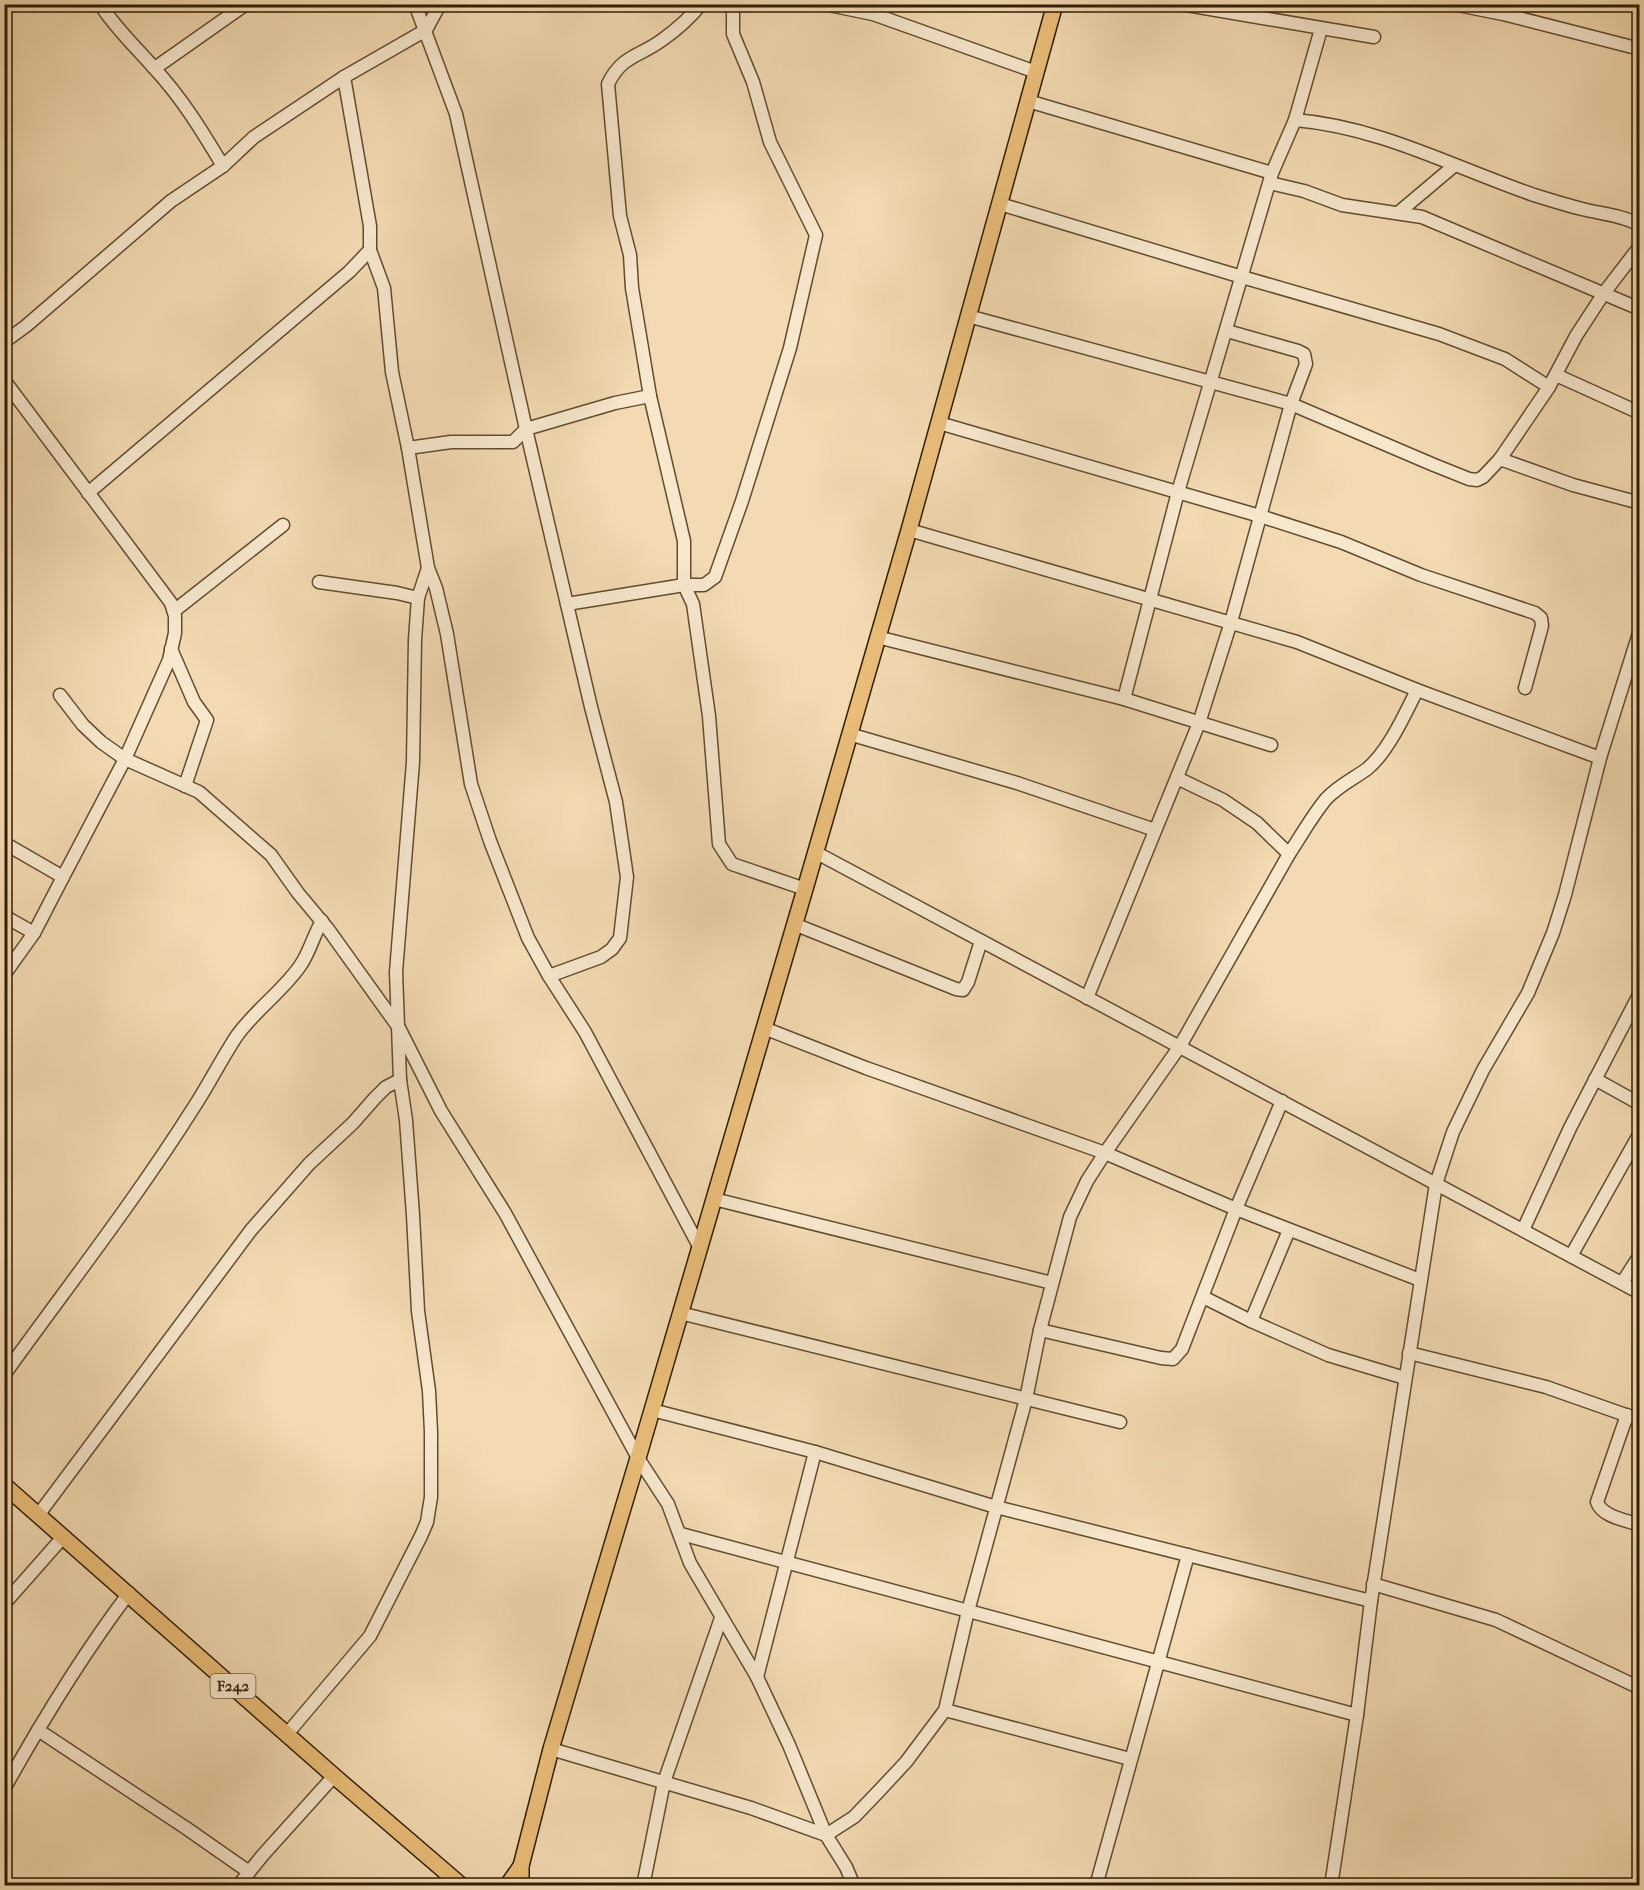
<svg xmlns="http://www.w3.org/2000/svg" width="1644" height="1890" viewBox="0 0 1644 1890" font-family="'IM FELL French Canon',serif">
<rect width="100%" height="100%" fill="#f3dab2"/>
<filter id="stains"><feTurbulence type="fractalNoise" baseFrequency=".00333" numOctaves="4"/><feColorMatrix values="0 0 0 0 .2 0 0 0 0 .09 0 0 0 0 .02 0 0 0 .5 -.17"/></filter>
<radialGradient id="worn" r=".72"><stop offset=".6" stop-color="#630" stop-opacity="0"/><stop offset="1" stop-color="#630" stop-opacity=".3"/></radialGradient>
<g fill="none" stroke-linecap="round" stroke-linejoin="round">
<defs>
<g id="minor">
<path d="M100,4C115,28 136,47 154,68C182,98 202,131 223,166"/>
<polyline points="415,4 456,114 526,429 513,442 451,442 408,448 428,568 436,588 447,634 471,784 490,841 528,938 549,976 585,1032 700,1248"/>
<polyline points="824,4 873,14 1036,72"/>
<polyline points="1181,4 1374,37"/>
<polyline points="1453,4 1503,14 1640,49"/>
<polyline points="155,68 246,4"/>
<polyline points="344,77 370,226 370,250 384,288 392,372 408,448"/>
<polyline points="1028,101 1272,173"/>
<path d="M1295,120C1380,127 1455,168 1534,195C1550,200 1566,205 1582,209C1601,214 1622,215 1640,225"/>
<polyline points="1270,183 1304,191 1342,205 1422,217 1640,309"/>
<polyline points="1000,204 1242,277 1439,334 1505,359 1549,387"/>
<polyline points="1398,213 1455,165"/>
<polyline points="968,316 1291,404 1434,465 1469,479 1477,480 1483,477 1500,459 1549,387 1576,336 1604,293 1640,246"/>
<polyline points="4,342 26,326 171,201 223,166 254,137 344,77 426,30 440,4"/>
<polyline points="1556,375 1640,413"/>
<polyline points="4,380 171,603 175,616 175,633 169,660 125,759 63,877 34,933 4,975"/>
<path d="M650,396L632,288L630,255L620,216L608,84C622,55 639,57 662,40C676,30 690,18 701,4"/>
<polyline points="939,423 1260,516 1341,542 1421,575 1535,613 1541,618 1542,626 1525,688"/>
<polyline points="1500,459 1573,485 1640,503"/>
<polyline points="88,493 349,272 370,250"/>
<polyline points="909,530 1297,642 1417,690 1600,758"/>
<polyline points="319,582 397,593 418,598"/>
<polyline points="567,604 684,585 704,585 715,577 742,501 790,348 816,235 770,142 753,82 733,34 733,4"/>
<polyline points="174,611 283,525"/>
<polyline points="877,637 1124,699 1271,745"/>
<polyline points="171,649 194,702 207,720 185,786"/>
<polyline points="60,695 83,725 101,742 125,759 199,792 271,855 298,893 328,929 399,1028 441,1111 505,1213 638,1458 668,1504 690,1563 757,1677 789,1745 826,1835 846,1867 854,1886"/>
<polyline points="1124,699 1178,492 1272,173 1295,120 1321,29"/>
<polyline points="849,734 1017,783 1155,830"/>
<polyline points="4,843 63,877"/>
<polyline points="815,852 1640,1293"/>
<path d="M1289,854C1301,836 1312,816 1326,799C1338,786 1353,779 1367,769C1388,752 1405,714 1417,690"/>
<polyline points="4,916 34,933"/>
<polyline points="794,924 956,989 963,990 968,982 981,941"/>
<polyline points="549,976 601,957 612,949 620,938 627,877 616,802 591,707 526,429 615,403 650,396 684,541 684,585 693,604 709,716 719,844 732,864 805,889"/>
<polyline points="1087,998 1199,723 1231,622 1291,404 1306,364 1304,354 1298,351 1227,331"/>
<polyline points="764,1028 866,1068 1105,1153 1236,1209 1420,1280"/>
<polyline points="1595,1079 1640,1104"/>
<polyline points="714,1199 1052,1283"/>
<polyline points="1523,1230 1570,1128 1640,993"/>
<polyline points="1571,1256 1640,1133"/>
<polyline points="1622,1283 1640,1255"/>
<polyline points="1203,1297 1251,1321 1328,1355 1405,1378"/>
<polyline points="680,1313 1120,1422"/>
<polyline points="1251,1321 1289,1230"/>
<polyline points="1040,1330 1161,1358 1173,1359 1182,1349 1236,1209 1282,1101"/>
<polyline points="1409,1353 1546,1387 1640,1420"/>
<path d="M4,1375C68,1286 136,1199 194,1107C209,1084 221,1060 236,1037C254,1011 281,993 300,966C310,952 313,936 322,921"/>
<polyline points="652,1410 815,1452 996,1507 1371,1601"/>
<path d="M1627,1415L1597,1502C1602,1517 1626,1520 1640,1525"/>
<polyline points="39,1514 251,1230 309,1164 353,1123 375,1098 386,1087 400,1080"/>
<polyline points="681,1534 1357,1715"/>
<polyline points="1373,1584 1496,1620 1640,1688"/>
<polyline points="4,1604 64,1536"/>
<polyline points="757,1677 815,1452"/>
<polyline points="945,1710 1130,1759"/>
<polyline points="38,1730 186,1828 249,1872"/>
<polyline points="287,1734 370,1636 421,1536 427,1522 431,1497 431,1432 429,1391 418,1311 413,1215 406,1120 400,1080 396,972 413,762 415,640 418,598 428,568"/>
<polyline points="551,1749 751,1808 826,1835 854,1817 878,1792 906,1762 945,1710 968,1611 1026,1399 1040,1330 1070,1217 1087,1181 1105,1153 1180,1046 1289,854 1257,823 1223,800 1177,778"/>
<path d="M4,1789C42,1721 82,1655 129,1593"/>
<polyline points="4,1883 12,1886"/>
<polyline points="238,1886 262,1856 334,1776"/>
<polyline points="643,1886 664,1782 721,1618"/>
<polyline points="1096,1886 1188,1555"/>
<polyline points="1331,1886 1357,1715 1371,1601 1436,1184 1453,1132 1483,1070 1528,993 1553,933 1565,895 1600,758 1640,630"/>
</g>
<g id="major">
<polyline points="4,1485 334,1776 462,1886"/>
<polyline points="507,1886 521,1866"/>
<polyline points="521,1886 521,1866 551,1749 638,1458 805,889 909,530 1055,4"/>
</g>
</defs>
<!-- minor casing -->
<use href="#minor" stroke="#604d30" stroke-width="15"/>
<!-- major casing -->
<use href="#major" stroke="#2f1e04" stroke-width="18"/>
<!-- minor -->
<use href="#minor" stroke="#f7e7cd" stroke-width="12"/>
<!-- major -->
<use href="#major" stroke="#eabd79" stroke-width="15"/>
</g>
<g text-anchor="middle" stroke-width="6" stroke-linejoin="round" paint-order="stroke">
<!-- shield labels -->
<rect fill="#f7e7cd" stroke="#6b5a40" stroke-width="1.5" x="210.5" y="1674" width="45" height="24" rx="4.5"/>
<g font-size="15" font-weight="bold" fill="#2f1e04">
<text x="233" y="1691">F242</text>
</g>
</g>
<!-- margin -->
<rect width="1644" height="1890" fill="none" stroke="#f3dab2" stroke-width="24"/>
<rect x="6" y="6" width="1632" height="1878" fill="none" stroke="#2f1e04" stroke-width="3"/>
<rect x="12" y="12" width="1620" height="1866" fill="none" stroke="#2f1e04" stroke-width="1.5"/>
<rect width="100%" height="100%" filter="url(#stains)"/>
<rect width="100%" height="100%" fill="url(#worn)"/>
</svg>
